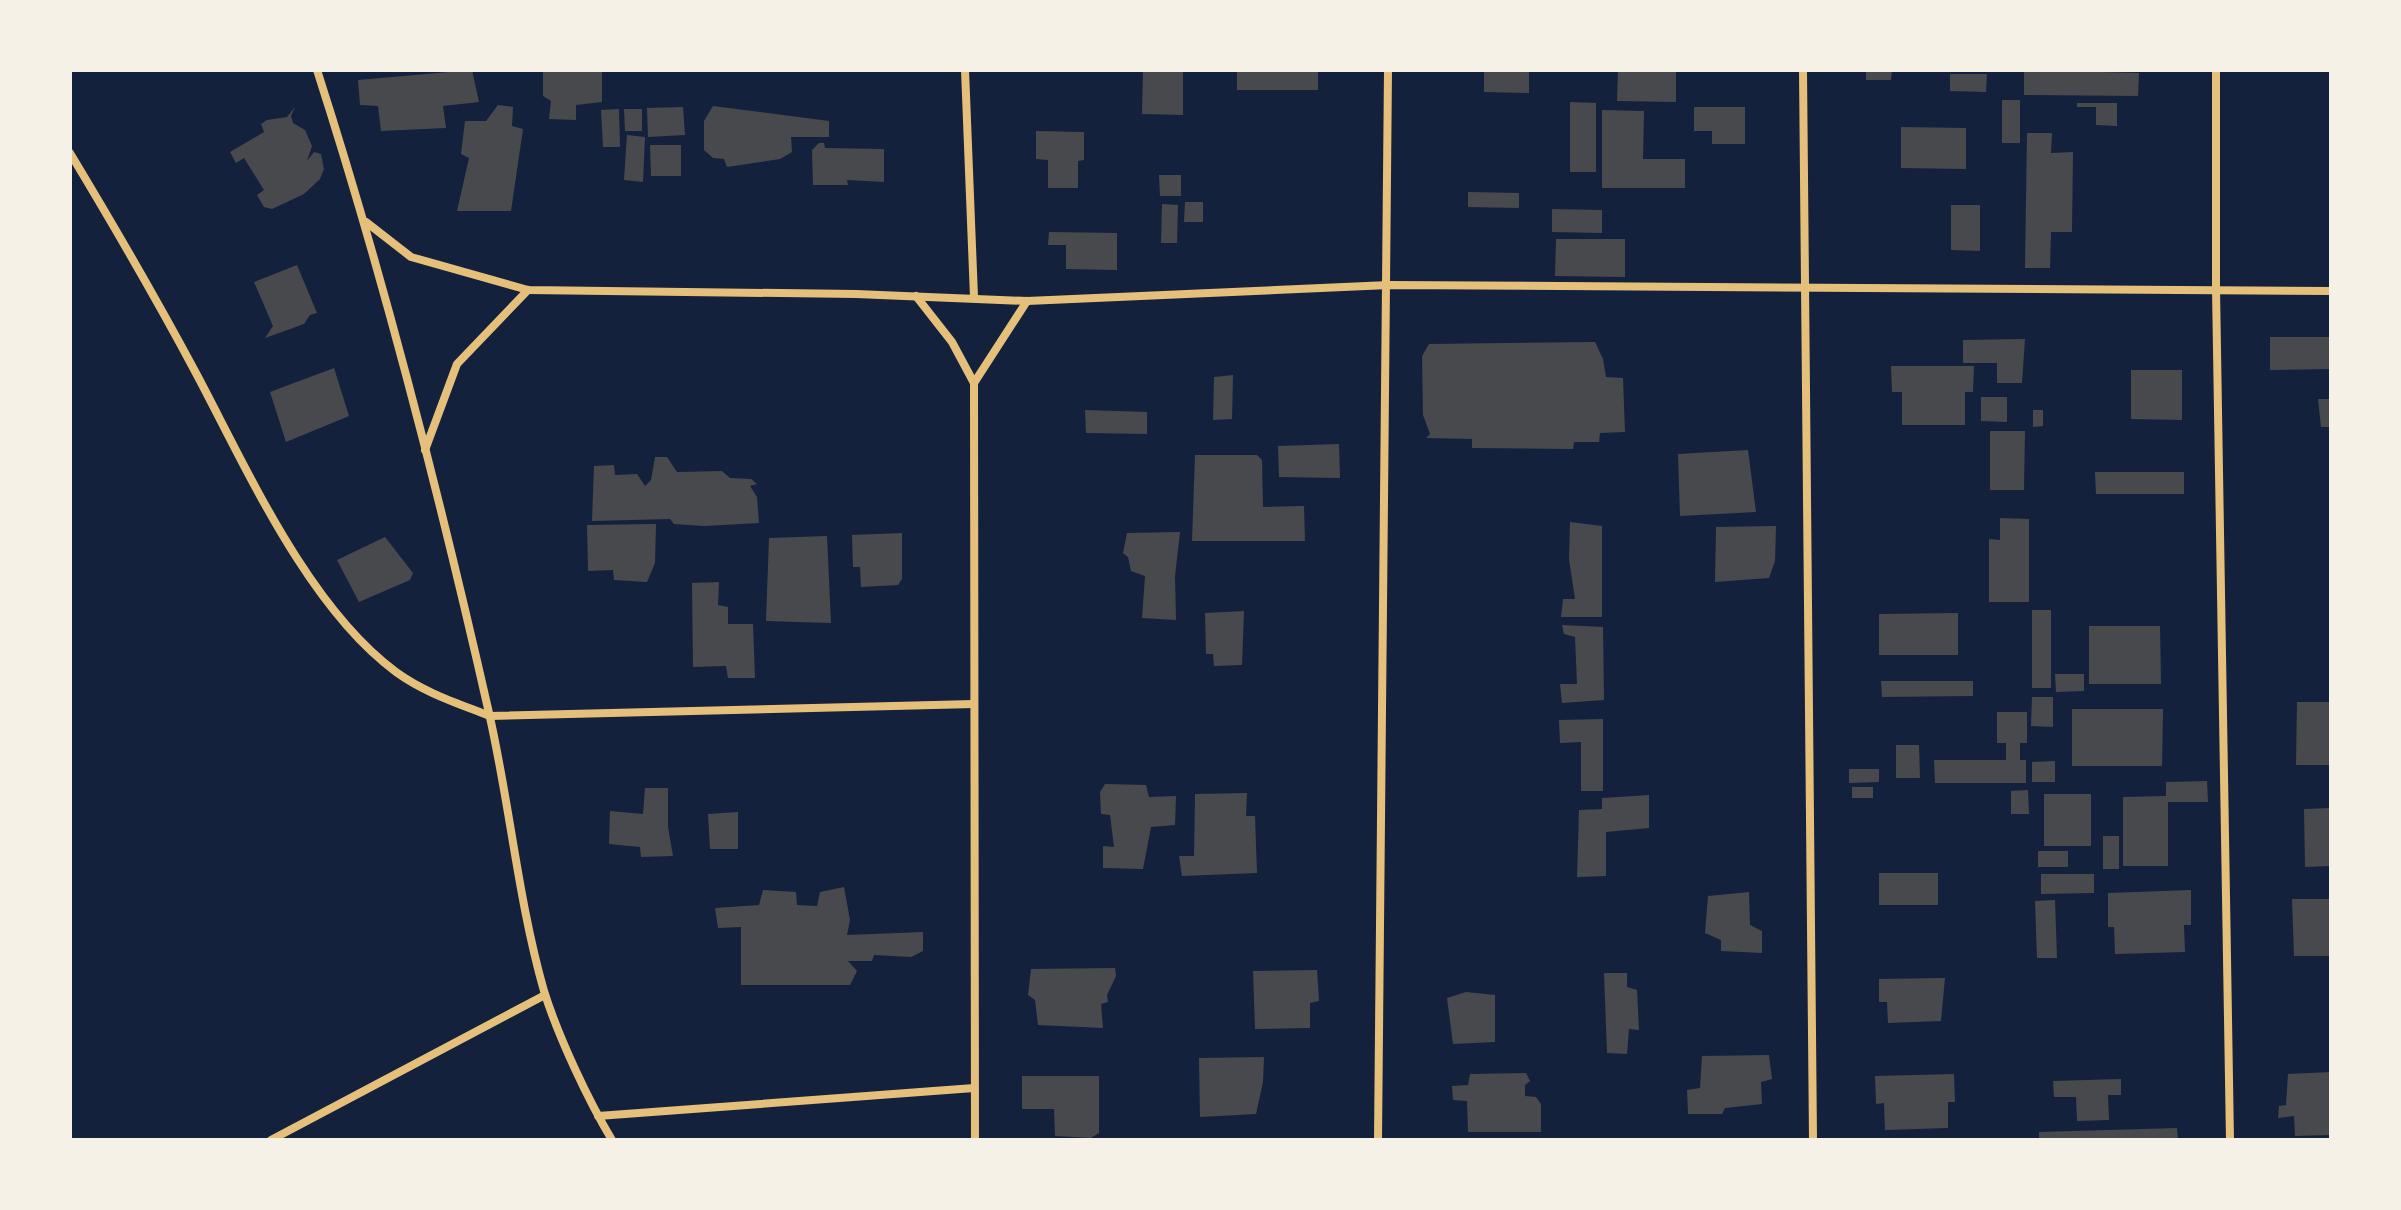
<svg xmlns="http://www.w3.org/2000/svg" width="2401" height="1210" viewBox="0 0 2401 1210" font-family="'Varela Round',sans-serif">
<rect width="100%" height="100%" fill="#14213d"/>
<!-- building -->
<g fill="#48494c">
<polygon points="472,70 479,102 443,106 446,128 381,131 378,106 360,105 358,80"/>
<polygon points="543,70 602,70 602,102 576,105 576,120 549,119 551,101 543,96"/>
<polygon points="1143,70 1183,70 1183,115 1142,114"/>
<rect x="1237" y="70" width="81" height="20"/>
<polygon points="1484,70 1529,70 1529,93 1484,92"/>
<polygon points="1618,70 1676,70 1676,102 1617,101"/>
<polygon points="1866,70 1892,70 1891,80 1866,80"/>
<polygon points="2024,70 2139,73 2138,96 2024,95"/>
<polygon points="1950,74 1987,74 1986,92 1950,91"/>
<rect x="2002" y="100" width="18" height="43"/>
<polygon points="1570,102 1596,103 1596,172 1570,172"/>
<polygon points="2077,103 2117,103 2117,126 2096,125 2096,107 2077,107"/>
<polygon points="498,105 513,107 512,126 523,129 511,211 457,211 469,158 461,154 465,121 486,121"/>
<polygon points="713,106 829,121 829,137 791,137 792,152 780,159 727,167 724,159 713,158 704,150 704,121"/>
<polygon points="295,107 291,116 293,123 305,130 312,146 307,161 314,152 321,154 324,169 320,179 304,194 272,209 264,207 257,195 264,190 244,158 236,163 230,152 264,132 261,124 267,120 287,117"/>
<polygon points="683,107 685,135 648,137 647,108"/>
<polygon points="1694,107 1745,107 1745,144 1712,144 1712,131 1694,131"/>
<polygon points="619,109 620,147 603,147 601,110"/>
<polygon points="624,109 642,109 642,131 625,131"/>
<polygon points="1602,110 1644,111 1643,159 1685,159 1685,188 1602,188"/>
<polygon points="1901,127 1966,128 1966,169 1901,168"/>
<polygon points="1036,131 1084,132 1084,160 1078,161 1078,188 1048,188 1048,160 1036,159"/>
<polygon points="2027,133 2052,133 2051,153 2073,152 2072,232 2051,232 2050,268 2025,268"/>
<polygon points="627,135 645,137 643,182 624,180"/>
<polygon points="819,143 824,143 825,148 884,149 884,182 847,180 848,185 813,185 812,150"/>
<polygon points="650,145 681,145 681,176 651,176"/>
<polygon points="1159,175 1181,175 1181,196 1160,196"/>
<polygon points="1468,192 1519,193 1519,208 1468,207"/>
<polygon points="1185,202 1203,202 1203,222 1184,222"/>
<polygon points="1162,204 1178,205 1177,243 1161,243"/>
<polygon points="1951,205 1980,205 1980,251 1951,250"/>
<polygon points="1552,209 1602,210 1602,233 1552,232"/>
<polygon points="1049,232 1117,233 1117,270 1066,269 1066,245 1048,245"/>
<polygon points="1556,239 1625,239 1625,277 1555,276"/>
<polygon points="297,265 317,313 310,315 304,324 265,338 273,326 254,282"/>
<polygon points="2270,337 2331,337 2331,369 2270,370"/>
<polygon points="2025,339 2022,383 1997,383 1997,363 1963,363 1963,340"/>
<polygon points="1595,342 1603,359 1606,377 1623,378 1625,432 1600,433 1599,442 1574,442 1573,449 1472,448 1472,439 1426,438 1430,434 1423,415 1422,356 1429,344"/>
<polygon points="1891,366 1974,366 1973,392 1965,392 1965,425 1902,425 1902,392 1892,392"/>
<polygon points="334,368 349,416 286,442 270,392"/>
<polygon points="2131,370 2182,370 2182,420 2131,419"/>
<polygon points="1233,375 1232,419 1213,420 1214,377"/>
<polygon points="1981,397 2007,397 2007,422 1981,421"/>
<polygon points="2318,399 2331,399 2331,427 2321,427"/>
<polygon points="1085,410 1147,412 1147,434 1086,433"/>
<polygon points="2033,410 2043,410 2043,426 2033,427"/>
<polygon points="1990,431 2025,431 2024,490 1990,490"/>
<polygon points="1339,444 1340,478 1279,477 1278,446"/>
<polygon points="1748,450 1756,512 1680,516 1678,454"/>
<polygon points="1195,455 1257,455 1262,460 1263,507 1304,506 1305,541 1192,541"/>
<polygon points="655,457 667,457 677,472 722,471 730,478 751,479 757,484 750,486 757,497 759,523 704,526 674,524 670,519 592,521 594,466 614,465 615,475 637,474 645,486 651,480"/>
<polygon points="2095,472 2184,472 2184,494 2096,494"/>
<polygon points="2000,518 2029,519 2029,602 1989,602 1989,539 2000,540"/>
<polygon points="1570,522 1602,526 1602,617 1561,617 1563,599 1575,599 1569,559"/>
<polygon points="656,524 655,563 647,582 614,580 613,570 588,571 587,525"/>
<polygon points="1776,526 1775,561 1769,578 1715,582 1716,527"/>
<polygon points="1180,532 1175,576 1176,620 1142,618 1145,576 1131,571 1128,557 1123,553 1127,533"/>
<polygon points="902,533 902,579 898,585 861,587 860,567 853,567 852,535"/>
<polygon points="827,536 831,623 766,621 769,538"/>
<polygon points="385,537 413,573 410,580 359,602 337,560"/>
<polygon points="719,582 718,605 728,607 728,624 753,624 755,678 728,678 726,666 693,667 692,583"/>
<rect x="2032" y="610" width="19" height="78"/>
<polygon points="1244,611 1242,665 1214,666 1213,654 1206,654 1205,613"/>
<polygon points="1958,613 1958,655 1879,655 1879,614"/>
<polygon points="1562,625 1603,627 1604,700 1562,703 1560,684 1577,684 1575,637 1564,634"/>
<polygon points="2089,626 2160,626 2161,684 2089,684"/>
<polygon points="2055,674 2084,674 2084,691 2056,692"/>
<polygon points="1881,681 1973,681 1973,696 1882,697"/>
<polygon points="2032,697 2053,697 2053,727 2031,726"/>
<polygon points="2297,702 2331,702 2331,765 2296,765"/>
<polygon points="2072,709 2163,709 2162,766 2072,766"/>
<polygon points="1997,712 2027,712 2027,743 2020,743 2020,760 2026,760 2026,783 1935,783 1934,760 2006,760 2006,743 1997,743"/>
<polygon points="1603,719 1603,791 1581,791 1581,742 1560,743 1559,720"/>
<polygon points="1896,745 1919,745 1920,778 1896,778"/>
<polygon points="2055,761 2055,782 2032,782 2032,762"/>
<polygon points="1849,769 1879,769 1879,782 1849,783"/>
<polygon points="2207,781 2208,802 2168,802 2168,866 2123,866 2123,797 2166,796 2166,782"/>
<polygon points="1105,784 1146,785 1149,797 1176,796 1175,825 1151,827 1143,869 1103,868 1103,846 1114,847 1110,815 1101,814 1100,792"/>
<rect x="1852" y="787" width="21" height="11"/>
<polygon points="645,788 668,788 668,827 673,856 641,857 640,847 609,844 610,811 643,814"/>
<polygon points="2028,790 2029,814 2011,814 2011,791"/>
<polygon points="1247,793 1246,816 1255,816 1257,873 1182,876 1179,856 1194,856 1195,794"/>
<rect x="2044" y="794" width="47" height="52"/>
<polygon points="1649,795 1649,828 1606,832 1606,876 1577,877 1579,810 1602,809 1602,798"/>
<polygon points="2331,808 2331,866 2305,867 2304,809"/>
<polygon points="738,812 738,849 710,849 708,814"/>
<rect x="2103" y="836" width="16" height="33"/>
<rect x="2038" y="851" width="30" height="16"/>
<rect x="1879" y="873" width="59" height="32"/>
<polygon points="2041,874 2094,874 2094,893 2041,894"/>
<polygon points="844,887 850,920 847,935 923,932 923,951 911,957 874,955 872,961 848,961 857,971 850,985 741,985 741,927 718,928 715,908 759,905 763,890 796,892 797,905 817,906 820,892"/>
<polygon points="2191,890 2191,925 2184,925 2185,952 2115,954 2114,927 2108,927 2108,893"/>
<polygon points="1749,892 1750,925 1762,931 1762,953 1721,951 1721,940 1705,933 1708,896"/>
<polygon points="2292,899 2331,899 2331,956 2294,956"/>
<polygon points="2055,900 2057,958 2037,958 2035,901"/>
<polygon points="1115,968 1116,976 1107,995 1108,1002 1101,1004 1103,1028 1038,1025 1035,1000 1028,995 1031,969"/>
<polygon points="1317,970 1319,1001 1310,1003 1310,1028 1255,1029 1253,971"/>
<polygon points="1604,973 1627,973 1627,987 1637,990 1639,1030 1629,1029 1627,1054 1607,1053"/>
<polygon points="1945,978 1941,1021 1888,1023 1887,1002 1879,1002 1879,979"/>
<polygon points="1466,992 1495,995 1495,1042 1453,1044 1447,998"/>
<polygon points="1769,1055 1772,1079 1761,1082 1762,1104 1725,1108 1722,1114 1688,1114 1687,1090 1700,1088 1702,1056"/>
<polygon points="1264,1057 1263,1082 1256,1114 1200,1117 1199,1058"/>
<polygon points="2331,1072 2331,1135 2295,1136 2294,1116 2278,1118 2279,1106 2286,1105 2288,1074"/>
<polygon points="1526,1073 1530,1081 1525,1085 1525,1096 1536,1097 1541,1104 1541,1132 1468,1132 1467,1101 1453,1100 1452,1086 1468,1085 1470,1074"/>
<polygon points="1954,1074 1955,1102 1948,1102 1948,1128 1885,1130 1884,1103 1876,1104 1875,1076"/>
<polygon points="1022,1076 1099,1076 1099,1133 1091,1138 1055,1136 1054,1109 1022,1109"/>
<polygon points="2121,1079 2121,1095 2108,1095 2109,1120 2077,1121 2076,1097 2054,1097 2053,1081"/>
<polygon points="2177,1128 2178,1140 2039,1140 2039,1132"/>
</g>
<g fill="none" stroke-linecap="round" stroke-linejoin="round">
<!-- minor -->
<g stroke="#e5c07b" stroke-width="8">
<path d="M317,70C385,281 440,497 489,713C510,805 518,900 544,991C558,1036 588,1100 612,1140"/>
<polyline points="965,70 974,297"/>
<polyline points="1803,70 1813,1140"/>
<polyline points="2216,70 2216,289 2230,1140"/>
<path d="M70,153C114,226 157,300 197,375C248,471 308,607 396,672C425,693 457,703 490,716L974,704"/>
<polyline points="366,222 411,257 528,290 856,294 1027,301 1389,285 2331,291"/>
<polyline points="916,296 952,342 974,383 975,1140"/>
<polyline points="974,383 1027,301"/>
<polyline points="425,450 457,364 528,290"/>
<polyline points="598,1116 974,1088"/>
<polyline points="271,1140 545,995"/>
<polyline points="1378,1140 1388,70"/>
</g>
</g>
<!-- border -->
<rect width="2401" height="1210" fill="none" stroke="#f6f1e7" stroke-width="144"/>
</svg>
